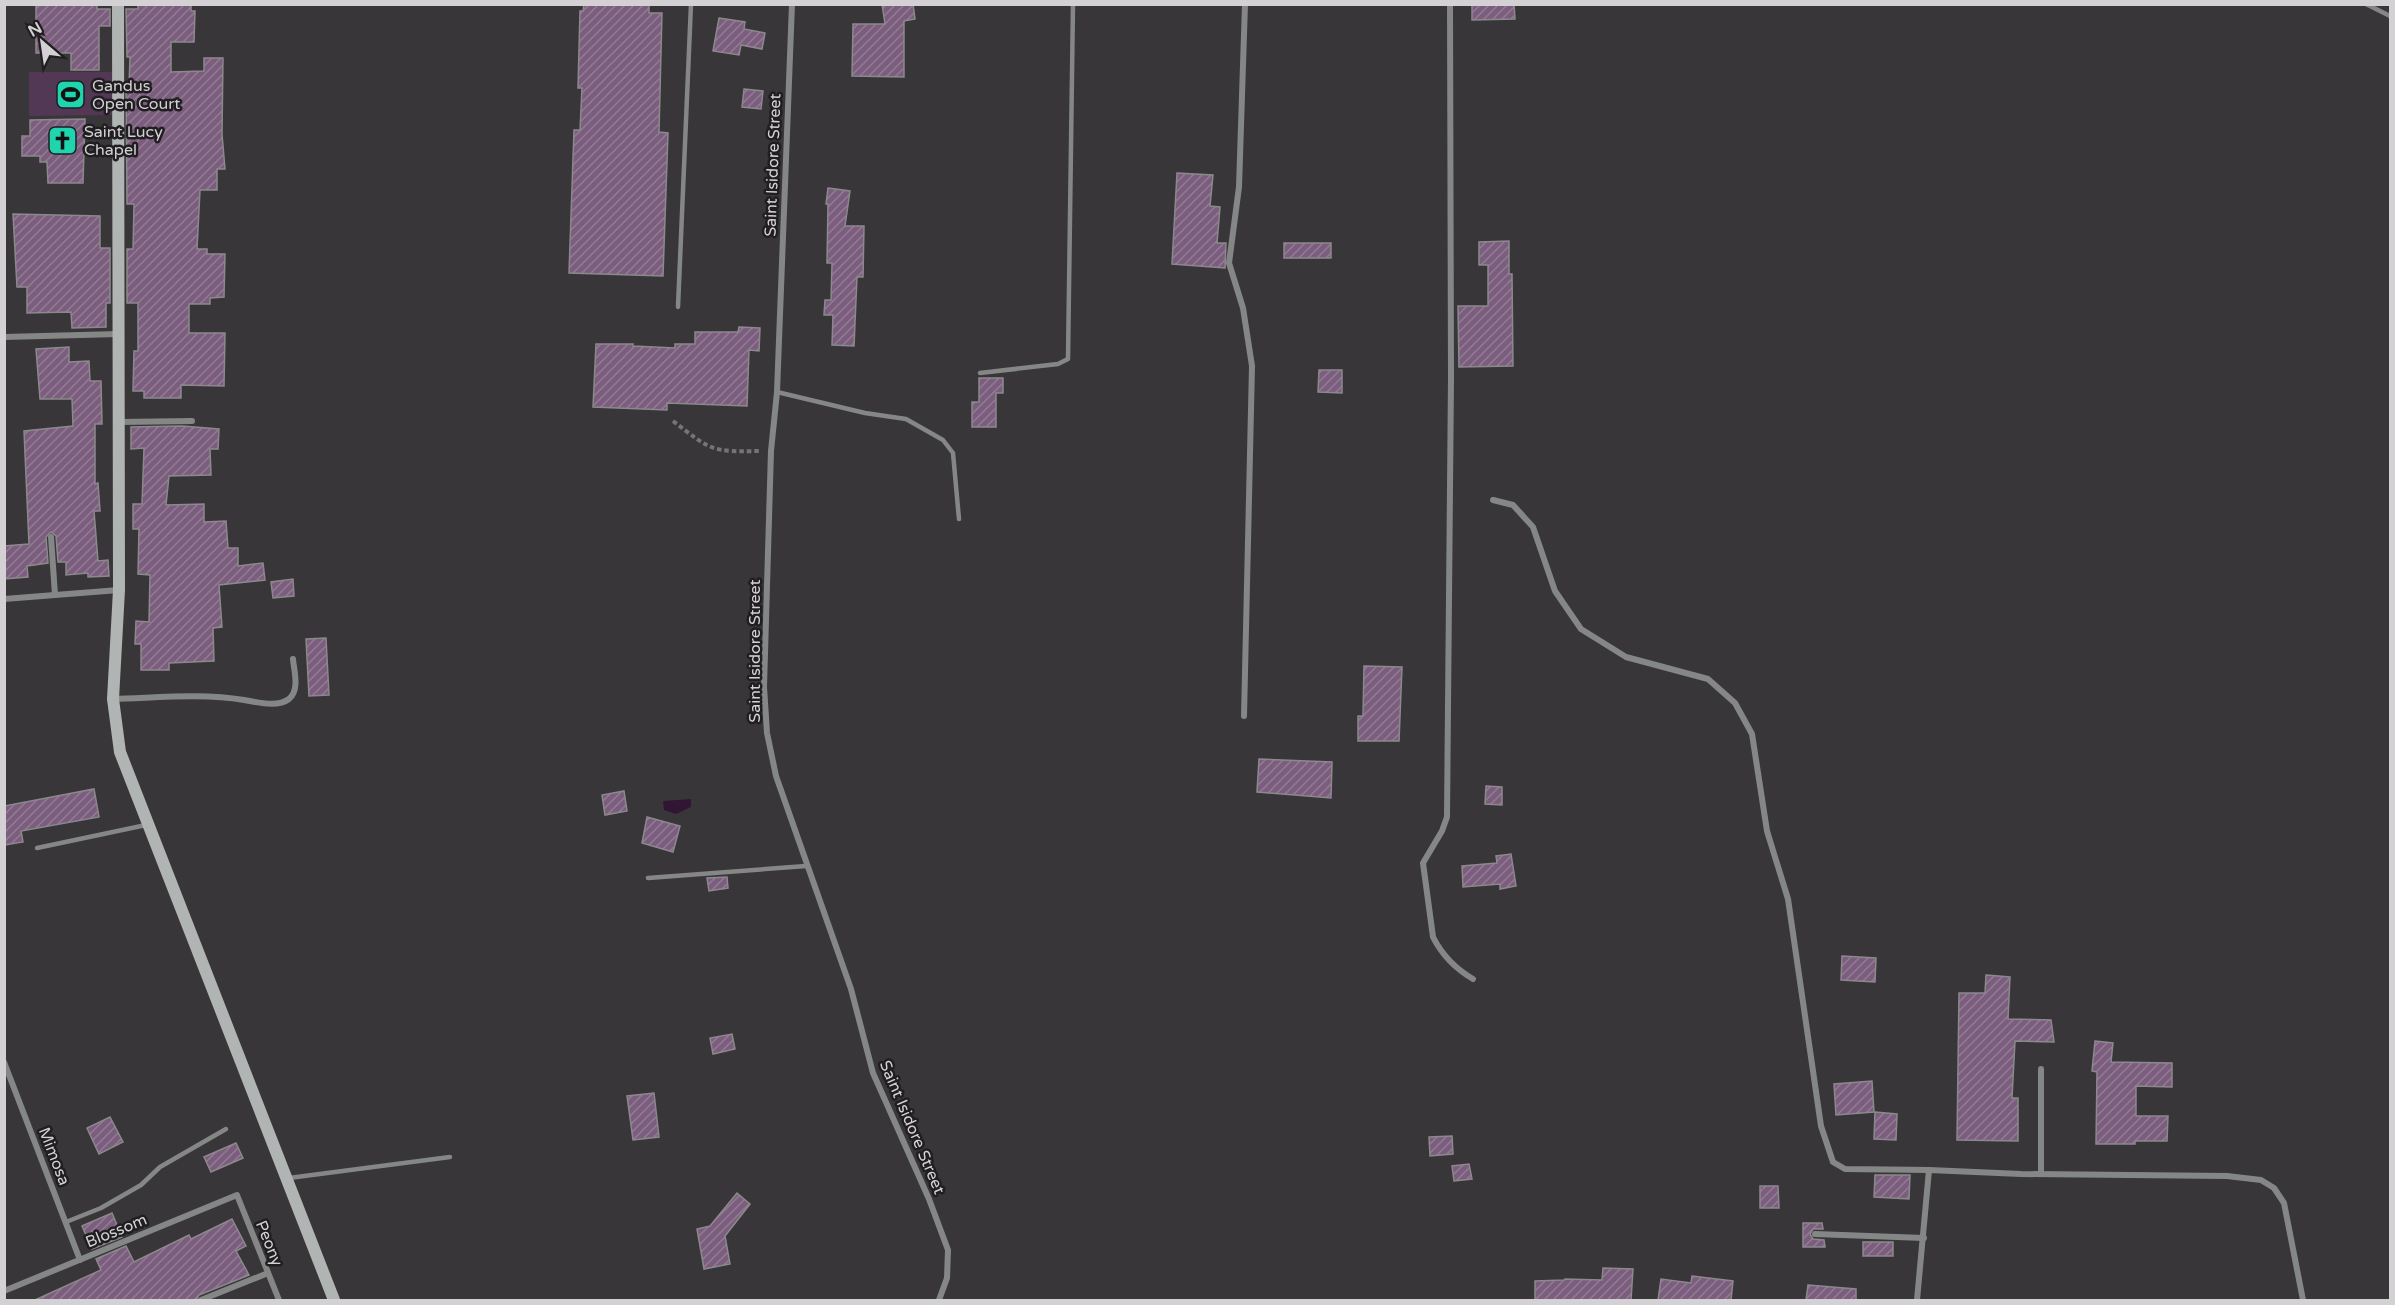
<svg xmlns="http://www.w3.org/2000/svg" width="2395" height="1305" viewBox="0 0 2395 1305" font-family="'Varela Round',sans-serif">
<defs>
<pattern id="building-hatch" width="6" height="6" patternUnits="userSpaceOnUse" patternTransform="scale(1.5)"><rect width="6" height="6" fill="#7b5d7e"/><path d="M-1 1l2-2M0 6l6-6M5 7l2-2" fill="none" stroke="#937b95"/></pattern>
</defs>
<rect width="100%" height="100%" fill="#393639"/>
<!-- pitch -->
<polygon fill="#523855" points="29,72 113,72 113,115 29,116"/>
<!-- water -->
<polygon fill="#301632" points="691,799 691,807 676,814 664,810 663,801"/>
<!-- building -->
<g fill="url(#building-hatch)" stroke="#8c898c" stroke-width="1.5">
<polygon points="36,4 97,4 97,9 110,9 110,26 99,26 99,70 71,70 71,53 36,53"/>
<polygon points="138,4 191,4 191,11 195,11 194,42 171,42 171,72 204,71 204,58 223,58 222,134 225,169 217,169 217,190 200,190 197,249 207,249 207,254 225,254 224,297 210,298 210,304 189,304 189,333 225,333 224,386 181,385 181,398 144,398 144,391 133,391 134,351 138,351 138,303 127,303 127,249 133,249 134,204 127,204 126,87 129,87 130,57 127,57 126,9 138,9"/>
<polygon points="584,4 649,4 649,13 662,13 659,132 668,133 663,276 569,273 574,130 580,130 582,88 578,88 580,11 583,11"/>
<polygon points="882,4 913,4 915,19 904,21 904,77 852,76 853,24 885,24"/>
<polygon points="1472,4 1514,4 1515,19 1472,20"/>
<polygon points="719,18 745,22 744,29 765,33 762,49 741,45 739,55 713,51"/>
<polygon points="744,89 763,91 761,109 742,107"/>
<polygon points="85,119 83,183 48,183 47,162 40,162 40,156 22,156 22,136 30,136 30,120"/>
<polygon points="1177,173 1213,175 1210,206 1220,207 1217,243 1226,243 1225,268 1172,264"/>
<polygon points="828,188 850,191 845,226 864,226 863,277 857,277 854,346 832,345 833,315 824,315 825,300 831,300 832,263 827,263 828,204 826,204"/>
<polygon points="13,214 100,216 100,248 110,248 110,303 106,303 106,327 72,328 71,312 27,313 27,287 17,287"/>
<polygon points="1509,241 1509,274 1512,274 1513,366 1459,367 1458,306 1488,306 1488,265 1479,265 1479,242"/>
<rect x="1284" y="243" width="47" height="15"/>
<polygon points="739,327 760,328 759,351 749,350 747,406 667,403 667,410 593,407 596,344 633,344 633,346 675,348 675,344 695,344 695,332 738,332"/>
<polygon points="69,347 69,362 89,361 90,381 101,381 102,424 95,424 95,484 98,483 100,511 94,511 98,561 108,560 109,576 88,577 88,573 66,575 66,562 58,562 56,536 51,532 46,537 48,563 27,566 28,577 4,579 4,546 29,544 24,431 73,426 72,399 40,399 36,349"/>
<polygon points="1319,370 1342,370 1342,393 1318,392"/>
<polygon points="979,378 1003,378 1003,393 996,393 996,427 972,427 972,402 979,402"/>
<polygon points="182,426 219,429 218,449 210,449 211,475 169,476 166,505 204,504 204,522 226,521 228,548 238,548 238,566 263,563 265,580 219,585 222,627 213,628 214,661 169,663 169,670 141,670 141,644 135,644 136,621 149,622 150,575 138,574 139,529 133,529 133,504 142,504 144,448 131,449 131,427"/>
<polygon points="293,579 294,596 273,598 271,582"/>
<polygon points="326,638 329,695 309,696 306,639"/>
<polygon points="1364,666 1402,667 1399,741 1358,741 1358,716 1363,716"/>
<polygon points="1259,759 1332,762 1331,798 1257,792"/>
<polygon points="1486,786 1502,787 1502,805 1485,804"/>
<polygon points="94,789 99,817 21,831 23,842 4,845 4,806"/>
<polygon points="624,791 627,811 605,815 602,795"/>
<polygon points="647,817 680,826 673,852 642,843"/>
<polygon points="1511,854 1516,886 1500,889 1500,884 1463,887 1462,866 1497,863 1496,856"/>
<polygon points="727,877 728,888 709,891 707,878"/>
<polygon points="1842,956 1876,958 1875,982 1841,980"/>
<polygon points="1986,975 2010,977 2008,1019 2051,1020 2054,1042 2015,1041 2012,1098 2018,1098 2018,1141 1957,1140 1959,993 1985,993"/>
<polygon points="732,1034 735,1049 713,1054 710,1038"/>
<polygon points="2095,1041 2113,1043 2111,1062 2172,1063 2172,1087 2136,1086 2136,1116 2168,1116 2167,1141 2135,1141 2135,1144 2096,1144 2097,1072 2092,1071"/>
<polygon points="1872,1081 1874,1112 1836,1115 1834,1084"/>
<polygon points="654,1093 659,1137 633,1140 627,1096"/>
<polygon points="1875,1112 1897,1114 1896,1140 1874,1139"/>
<polygon points="110,1117 123,1142 99,1154 87,1128"/>
<polygon points="1452,1136 1453,1154 1430,1156 1429,1137"/>
<polygon points="236,1143 243,1158 211,1172 204,1157"/>
<polygon points="1469,1164 1472,1179 1454,1181 1452,1166"/>
<polygon points="1875,1175 1910,1175 1909,1199 1874,1197"/>
<polygon points="1760,1186 1778,1186 1779,1208 1760,1208"/>
<polygon points="737,1193 750,1204 725,1236 730,1264 704,1269 697,1229 710,1226"/>
<polygon points="112,1213 122,1237 92,1249 82,1226"/>
<polygon points="232,1219 246,1246 236,1251 249,1275 199,1295 196,1300 35,1300 101,1270 96,1259 126,1246 134,1262 189,1235 191,1239"/>
<polygon points="1803,1223 1822,1223 1823,1229 1813,1229 1810,1234 1813,1239 1824,1240 1825,1247 1803,1247"/>
<rect x="1863" y="1242" width="30" height="14"/>
<polygon points="1603,1268 1633,1269 1631,1300 1535,1300 1535,1281 1564,1280 1565,1279 1602,1280"/>
<polygon points="1692,1276 1733,1281 1731,1300 1658,1300 1661,1279 1691,1283"/>
<polygon points="1808,1285 1856,1289 1856,1300 1806,1300"/>
</g>
<g fill="none" stroke-linecap="round" stroke-linejoin="round">
<!-- path -->
<path stroke="#777477" stroke-width="4" stroke-dasharray="4.5 3" stroke-linecap="butt" d="M673,421C712,451 711,452 761,451"/>
<!-- lane -->
<g stroke="#858786" stroke-width="4.5">
<polyline points="2366,4 2390,16"/>
<polyline points="678,307 691,4"/>
<polyline points="980,373 1058,364 1068,359 1073,4"/>
<polyline points="777,392 865,413 906,419 943,440 953,453 959,519"/>
<polyline points="37,848 146,825"/>
<polyline points="648,878 806,866"/>
<polyline points="289,1178 450,1157"/>
<polyline points="66,1222 101,1208 141,1185 160,1167 226,1129"/>
</g>
<!-- street -->
<g stroke="#858786" stroke-width="6">
<polyline points="792,4 777,392 771,451 764,687 767,733 776,776 851,989 873,1073 929,1199 948,1250 947,1278 939,1300"/>
<path d="M1450,4L1451,378L1447,817L1442,831L1423,863L1433,937C1442,955 1456,969 1473,979"/>
<polyline points="4,337 119,334"/>
<polyline points="119,422 192,421"/>
<polyline points="1493,500 1513,505 1533,527 1555,591 1581,629 1626,657 1708,679 1735,703 1752,734 1767,831 1788,899 1821,1126 1833,1162 1845,1169 1929,1170"/>
<polyline points="51,537 55,595"/>
<polyline points="4,599 119,590"/>
<path d="M113,699C156,698 201,693 244,700C257,702 277,708 289,699C300,690 294,671 293,659"/>
<polyline points="1244,716 1252,366 1243,308 1229,263 1239,187 1245,4"/>
<polyline points="4,1062 80,1260"/>
<polyline points="2041,1174 2041,1069"/>
<polyline points="1815,1234 1924,1238"/>
<polyline points="4,1291 237,1195 279,1300"/>
<polyline points="201,1300 268,1273"/>
<polyline points="1917,1300 1929,1170 2021,1174 2227,1176 2261,1180 2274,1188 2284,1203 2303,1300"/>
</g>
<!-- secondary -->
<polyline stroke="#b0b4b3" stroke-width="12" points="118,4 119,590 113,699 120,752 334,1300"/>
</g>
<!-- icons -->
<defs>
<symbol id="stadium-square" viewBox="-11 -11 22 22"><rect x="-9" y="-9" width="18" height="18" rx="4" fill="#1fd5b0" stroke="#201e20"/><path d="M0-5a6.5 5 0 1 0 0 10a6.5 5 0 1 0 0-10ZM-3.5-1.8h7v3.6h-7Z" fill="#111"/></symbol>
<symbol id="church-square" viewBox="-11 -11 22 22"><rect x="-9" y="-9" width="18" height="18" rx="4" fill="#1fd5b0" stroke="#201e20"/><path d="M-1.2-6h2.4v3.5h3.3v2.4h-3.3V6h-2.4V-.1h-3.3v-2.4h3.3Z" fill="#111"/></symbol>
</defs>
<g fill-rule="evenodd">
<use href="#stadium-square" x="54" y="78" width="33" height="33"/>
<use href="#church-square" x="46" y="124" width="33" height="33"/>
</g>
<g text-anchor="middle" stroke-width="5" stroke-linejoin="round" paint-order="stroke">
<!-- poi labels -->
<g font-size="16" fill="#d3d1d3" stroke="#201e20" text-anchor="start">
<text x="92" y="91">Gandus<tspan x="92" dy="18">Open Court</tspan></text>
<text x="84" y="137">Saint Lucy<tspan x="84" dy="18">Chapel</tspan></text>
</g>
<!-- street labels -->
<g font-size="16" fill="#d3d1d3" stroke="#201e20">
<text transform="translate(772 165) rotate(-88)" y="6">Saint Isidore Street</text>
<text transform="translate(754 651) rotate(-90)" y="6">Saint Isidore Street</text>
<text transform="translate(913 1127) rotate(67)" y="6">Saint Isidore Street</text>
<text transform="translate(55 1156) rotate(69)" y="6">Mimosa</text>
<text transform="translate(116 1230) rotate(-22)" y="6">Blossom</text>
<text transform="translate(270 1243) rotate(68)" y="6">Peony</text>
</g>
</g>
<!-- border -->
<rect width="2395" height="1305" fill="none" stroke="#d3d1d3" stroke-width="12"/>
<!-- north arrow -->
<g transform="translate(42 42) rotate(331)" stroke="#201e20" stroke-width="4.5" paint-order="stroke">
<path d="M0-4.5L10 22L0 15L-10 22Z" fill="#d3d1d3"/>
<text y="-9" font-size="16" font-weight="bold" text-anchor="middle" fill="#d3d1d3">N</text>
</g>
</svg>
